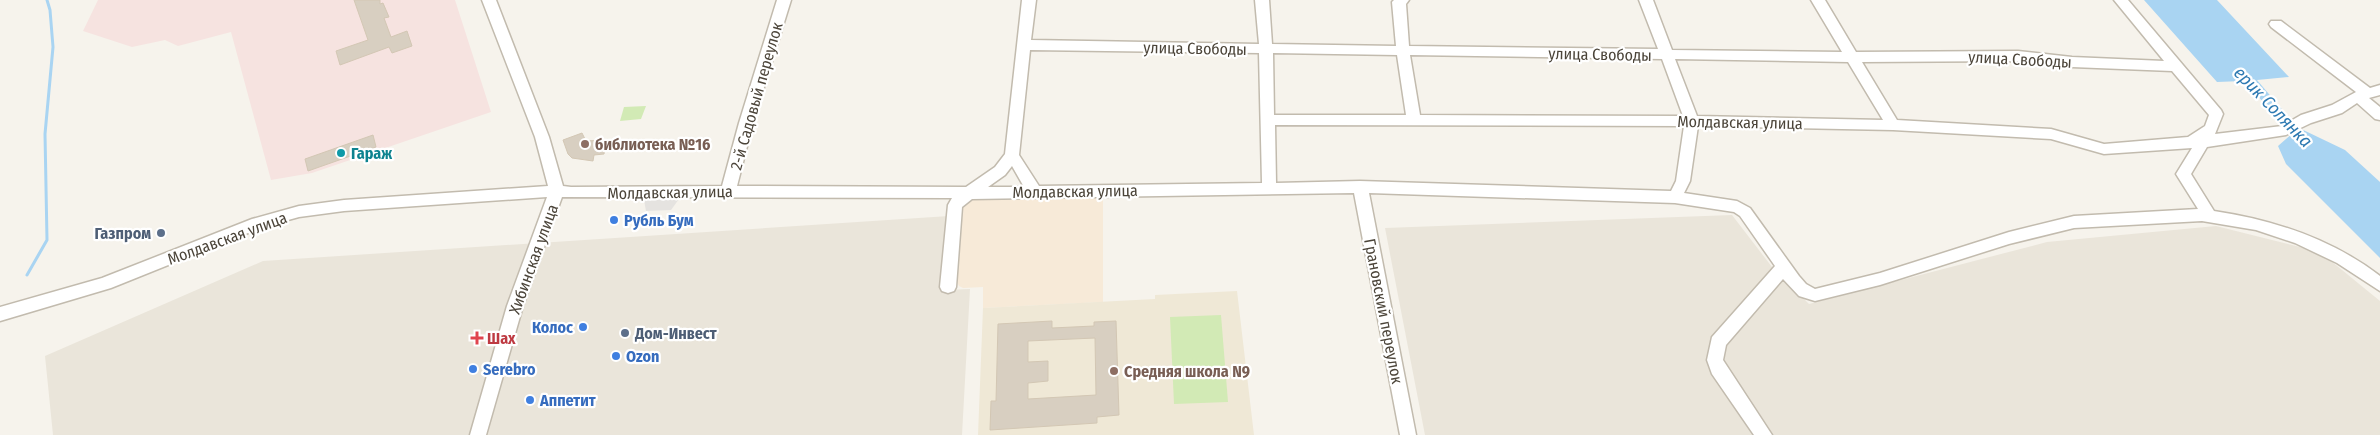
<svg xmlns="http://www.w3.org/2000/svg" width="2380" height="435" viewBox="0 0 2380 435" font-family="'Fira Sans Condensed',sans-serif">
<rect width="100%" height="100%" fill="#f6f3ec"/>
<!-- residential -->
<g fill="#eae5da">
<polygon points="1732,215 1772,267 1809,304 2047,242 2216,226 2320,252 2380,301 2380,435 1425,435 1385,228"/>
<polygon points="949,216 945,290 970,289 962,435 53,435 45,356 263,261"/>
</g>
<!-- commercial -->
<polygon fill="#f7ead8" points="1103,197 1103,302 983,308 983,287 963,288 959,286 956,280 961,205 972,198"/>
<!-- education -->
<polygon fill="#efe8d6" points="1237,291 1254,435 978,435 983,308 1155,299 1155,295"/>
<!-- medical -->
<polygon fill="#f6e3e0" points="98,0 455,0 491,112 312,173 271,180 231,32 178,46 165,40 132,47 83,31"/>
<!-- green -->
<g fill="#d2eab5">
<polygon points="646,106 641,119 620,121 624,107"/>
<polygon points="1221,315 1228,402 1174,404 1170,317"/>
</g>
<!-- parking -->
<polygon fill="#e5e3e0" points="679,199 671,210 646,211 644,200"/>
<!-- water -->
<polygon fill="#a9d4f2" points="2144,0 2217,0 2289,77 2257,80 2297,127 2345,150 2380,182 2380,258 2286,164 2278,146 2293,133 2243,81 2217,82"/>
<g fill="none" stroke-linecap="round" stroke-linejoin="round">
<!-- stream -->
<polyline stroke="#a9d4f2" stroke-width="3" points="27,275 47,240 45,134 53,47 50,10 47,0"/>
</g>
<!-- building -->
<g fill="#d8cfc1" stroke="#d3c7b4" fill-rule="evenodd">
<polygon points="354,0 380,0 380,4 383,3 389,17 384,18 391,37 407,31 412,46 392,53 389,47 340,65 336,51 368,40"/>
<polygon points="582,133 586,141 607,140 604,154 594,155 593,161 572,158 568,154 563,140"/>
<polygon points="373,135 376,147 308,171 305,159"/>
<path d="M1052,321V328L1094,326V322L1116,321L1119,415L1097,417V423L990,430L991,401H996L998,324ZM1095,338L1096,395L1028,399V383L1048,381V361L1028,362V341Z"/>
</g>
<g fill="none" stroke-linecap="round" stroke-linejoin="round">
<defs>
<path id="minor" d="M482,0H496L549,137L563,186L571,187L722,186L739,123L777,0H791L753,123L737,186L966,187L995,167L1005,154L1022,0H1036L1031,40L1259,44L1255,0H1269L1272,44L1396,46L1392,2L1394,0H1409L1406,4L1409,46L1658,49L1639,0H1653L1672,50L1842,52L1811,0H1825L1856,52L2018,51L2072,57L2164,61L2114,0H2128L2221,110L2223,114L2215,134L2282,126L2301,115L2332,105L2356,92L2271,27L2269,24L2271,21H2281L2370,88L2380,85V95L2369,98L2380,107V120L2375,119L2357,103L2342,113L2311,123L2286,135L2207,147L2191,174L2214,211C2274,220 2332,239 2380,276V291L2337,263L2295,243L2256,230L2202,221L2074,228L2009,244L1880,285L1815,301L1799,296L1783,279L1726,345L1723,360L1772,435H1754L1712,374L1707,360L1712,337L1775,266L1740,216L1734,212L1675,203L1369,193L1416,435H1400L1354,193L972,199L962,207L956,287L954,291L948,293L942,291L940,287L948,205L952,198L562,197L523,306L486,435H470L507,306L547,197L344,211L299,217L263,227L111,288L0,321V307L102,278L252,219L299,206L344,200L548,186L535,137ZM1030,50L1259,53L1262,183L1039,186L1019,155ZM1273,53L1397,55L1406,115H1274ZM1410,55L1662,59L1683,116L1420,115ZM1675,59L1848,62L1883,120L1697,116ZM2018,61L2072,67L2172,71L2209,115L2205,126L2188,137L2104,144L2051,129L1897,120L1862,62ZM1275,125L1684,126L1676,181L1671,191L1360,181L1276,183ZM1698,126L1893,130L2051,139L2104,154L2192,148L2176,174L2198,209L2074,216L2009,232L1880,273L1815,289L1806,284L1799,276L1750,208L1737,201L1684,193L1690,181ZM1012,166L1024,187H988L1005,175Z"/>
</defs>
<!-- minor casing -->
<use href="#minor" stroke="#c2bbae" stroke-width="3"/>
<!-- minor -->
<use href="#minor" fill="#fff" fill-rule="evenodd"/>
</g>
<!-- markers -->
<g fill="#8d6e63" stroke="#fff" stroke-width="2">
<circle cx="585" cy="144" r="5"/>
<circle cx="1114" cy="371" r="5"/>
</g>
<circle fill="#0f9aa8" stroke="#fff" stroke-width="2" cx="341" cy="153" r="5"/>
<g fill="#3f7fe0" stroke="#fff" stroke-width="2">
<circle cx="614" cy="220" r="5"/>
<circle cx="583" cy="327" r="5"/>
<circle cx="616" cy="356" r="5"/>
<circle cx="473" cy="369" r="5"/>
<circle cx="530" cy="400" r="5"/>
</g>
<g fill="#5c6f8a" stroke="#fff" stroke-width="2">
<circle cx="161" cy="233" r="5"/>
<circle cx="625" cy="333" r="5"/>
</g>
<path fill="#e0444e" stroke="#fff" stroke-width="2" d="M474.5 330.5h5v5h5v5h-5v5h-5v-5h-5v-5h5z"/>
<g text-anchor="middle" stroke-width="4.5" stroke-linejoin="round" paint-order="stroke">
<!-- street labels -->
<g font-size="16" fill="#4b4439" stroke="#fff">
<text transform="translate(1195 48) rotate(1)" y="6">улица Свободы</text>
<text transform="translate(1600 54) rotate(1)" y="6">улица Свободы</text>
<text transform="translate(2020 59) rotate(3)" y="6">улица Свободы</text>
<text transform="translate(756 96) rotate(-74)" y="6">2-й Садовый переулок</text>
<text transform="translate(1740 122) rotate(1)" y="6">Молдавская улица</text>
<text transform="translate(1075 191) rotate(-1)" y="6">Молдавская улица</text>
<text transform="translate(670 192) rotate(-1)" y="6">Молдавская улица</text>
<text transform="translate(227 238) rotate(-20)" y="6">Молдавская улица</text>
<text transform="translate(533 259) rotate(-70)" y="6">Хибинская улица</text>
<text transform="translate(1384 311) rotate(79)" y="6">Грановский переулок</text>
</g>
<!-- education labels -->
<g font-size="16" font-weight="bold" fill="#785e54" stroke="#fff" text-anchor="start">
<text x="595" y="150">библиотека №16</text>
<text x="1124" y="377">Средняя школа N9</text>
</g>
<!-- culture labels -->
<g font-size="16" font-weight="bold" fill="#0d838f" stroke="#fff" text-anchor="start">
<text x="351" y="159">Гараж</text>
</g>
<!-- shop labels -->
<g font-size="16" font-weight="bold" fill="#366cbe" stroke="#fff" text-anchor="start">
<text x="624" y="226">Рубль Бум</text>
<text x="573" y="333" text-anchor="end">Колос</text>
<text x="626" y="362">Ozon</text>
<text x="483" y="375">Serebro</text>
<text x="540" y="406">Аппетит</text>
</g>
<!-- service labels -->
<g font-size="16" font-weight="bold" fill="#4e5e75" stroke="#fff" text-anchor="end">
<text x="151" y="239">Газпром</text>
<text x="635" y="339" text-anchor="start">Дом-Инвест</text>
</g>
<!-- health labels -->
<g font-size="16" font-weight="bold" fill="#be3a42" stroke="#fff" text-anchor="start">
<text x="487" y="344">Шах</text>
</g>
<!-- water labels -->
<g font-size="18" font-style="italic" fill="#2e7ab2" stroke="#fff">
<text transform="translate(2273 107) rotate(46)" y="6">ерик Солянка</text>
</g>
</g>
</svg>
